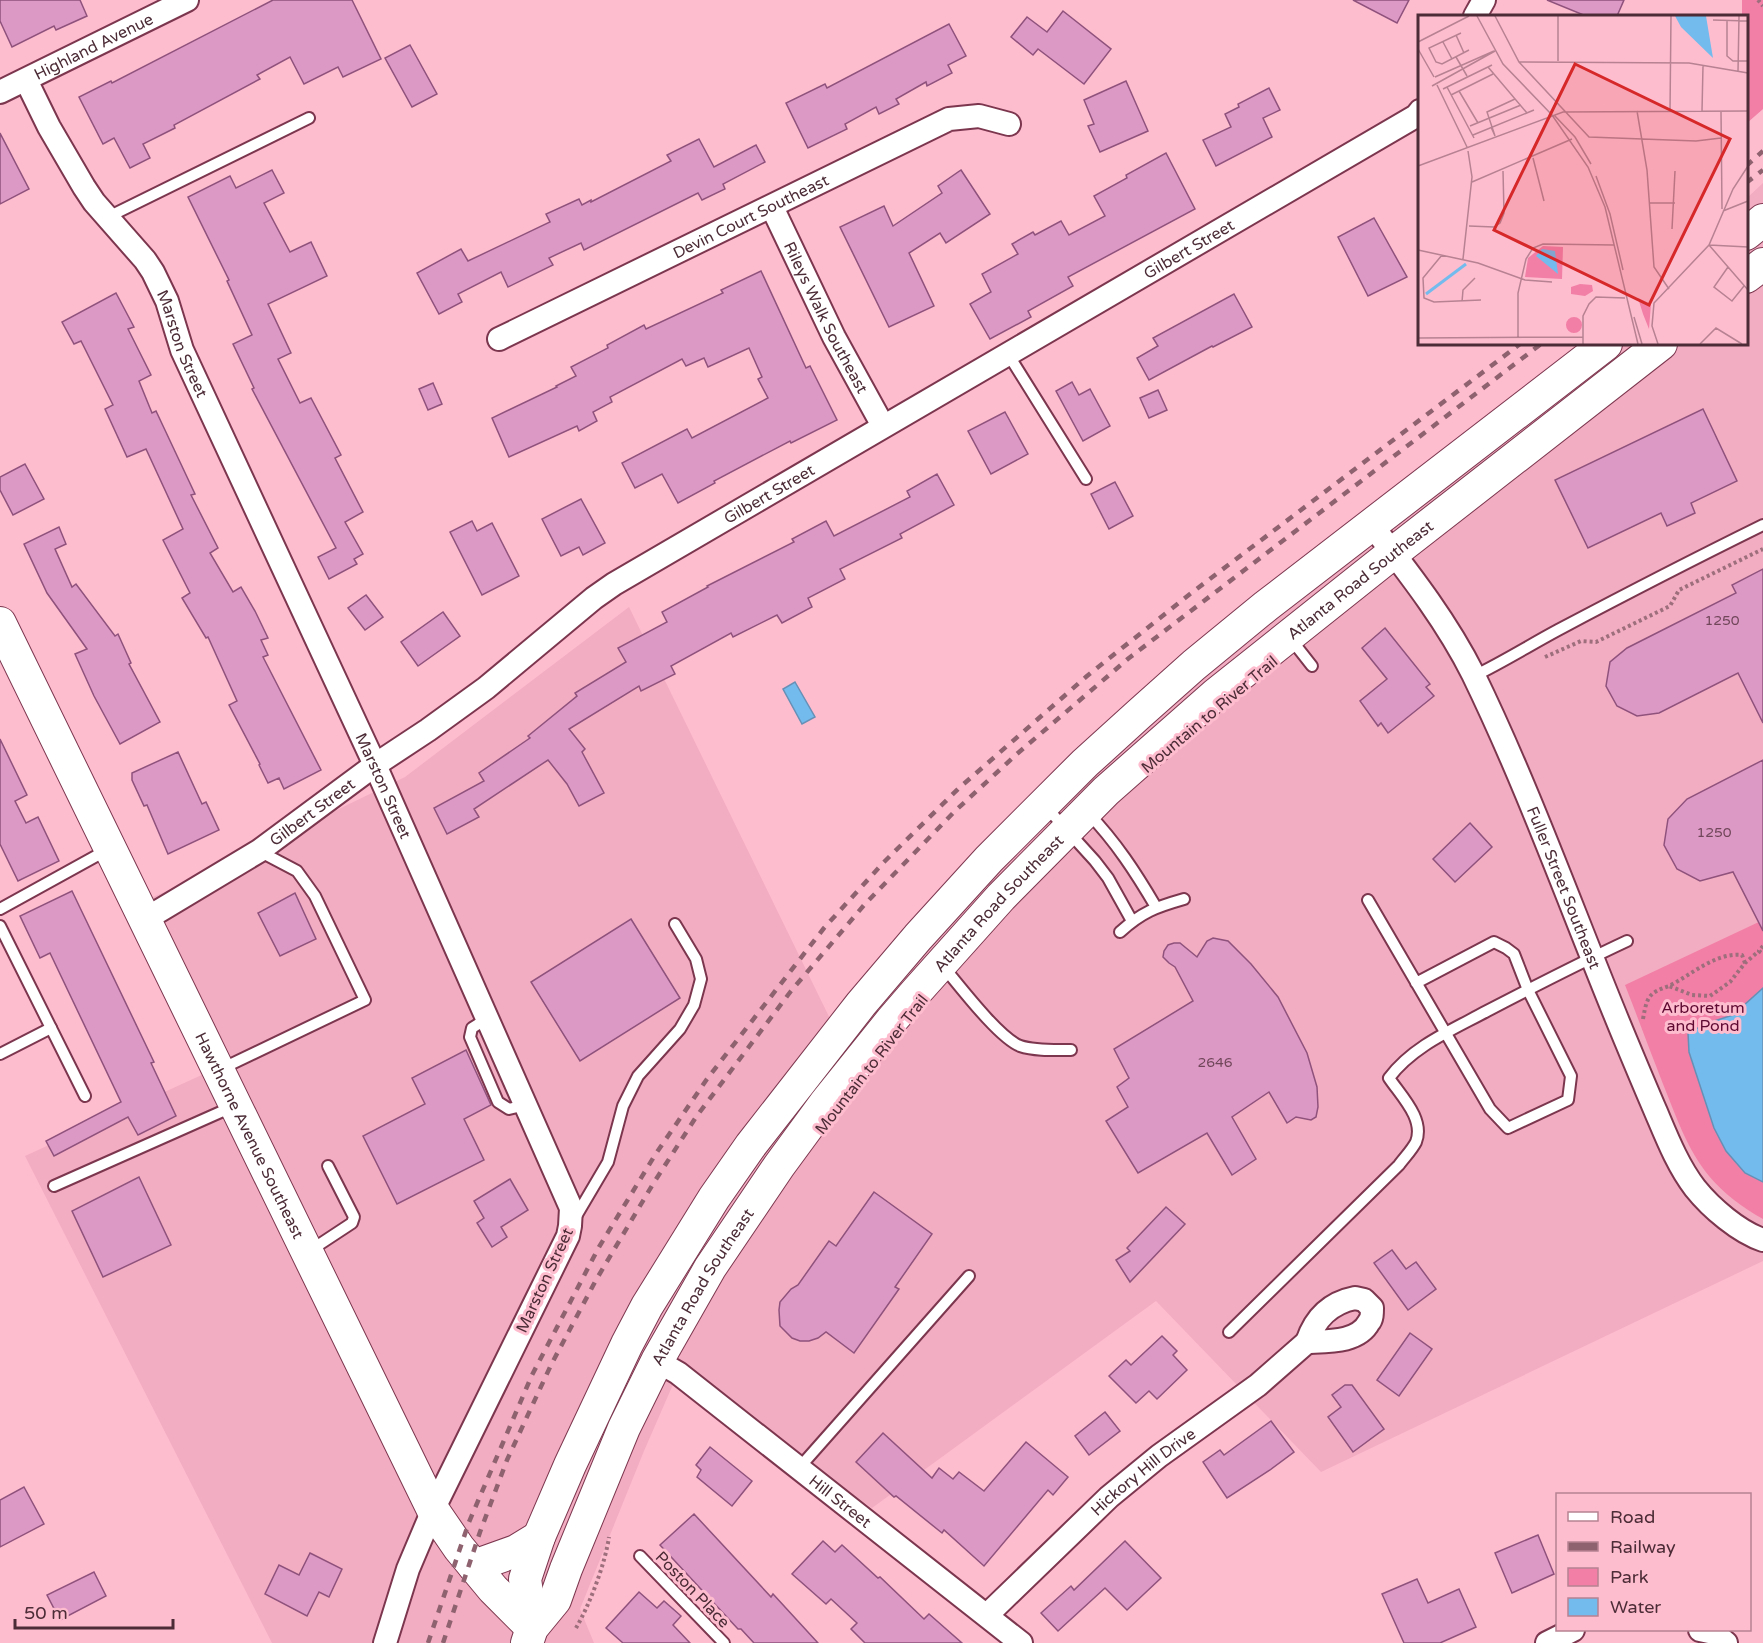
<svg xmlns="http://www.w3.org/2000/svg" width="1763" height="1643" viewBox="0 0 1763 1643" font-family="'Varela Round',sans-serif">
<rect width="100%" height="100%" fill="#febccf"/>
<!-- built -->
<polygon fill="#f3adc2" points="1763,183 1763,1261 1321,1472 1156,1301 872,1508 678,1373 644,1451 580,1609 594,1643 272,1643 25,1156 219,1067 144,901 194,879 405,777 629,607 858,1076 969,857 1083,751 1582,344 1746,344 1747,198"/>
<!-- green -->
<g fill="#f27fa6">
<polygon points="1742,0 1763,0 1763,109 1747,123 1746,16 1742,16"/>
<path d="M1763,920V1219C1743,1208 1723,1193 1709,1176C1687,1149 1676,1116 1663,1084C1650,1051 1638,1018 1625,985Z"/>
</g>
<!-- water -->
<g fill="#73bbed" stroke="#6790b6" stroke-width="1.5">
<polygon points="795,682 815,717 802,724 783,689"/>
<polygon points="1763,988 1763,1182 1745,1173 1726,1151 1714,1128 1689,1052 1688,1033 1708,1023 1733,1015"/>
</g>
<!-- building -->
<g fill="#dd99c6" stroke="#8f527c" stroke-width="1.5">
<polygon points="0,0 80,0 87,16 56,30 54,26 12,47 0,21"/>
<polygon points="273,0 352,0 381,59 343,77 338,67 304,84 290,57 257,75 260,79 174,125 175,128 143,144 150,158 130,168 114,138 103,144 79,97 111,81 112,83"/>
<polygon points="1353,0 1409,0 1397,23"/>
<polygon points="1547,0 1624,0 1617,16 1586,16"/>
<polygon points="1063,11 1111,49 1084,84 1038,49 1033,55 1011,37 1027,17 1047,32"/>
<polygon points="949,24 966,56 948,65 952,73 927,86 926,82 896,99 899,104 879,114 876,107 845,124 847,129 808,148 786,103 825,84 827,88"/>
<polygon points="410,45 437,94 412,107 385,58"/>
<polygon points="1126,81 1148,131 1100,152 1088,126 1094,124 1084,100"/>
<polygon points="1269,88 1280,110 1263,118 1272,137 1216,166 1203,140 1231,127 1225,114 1239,107 1238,104"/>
<polygon points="0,133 29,189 0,204"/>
<polygon points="699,139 714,167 756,145 765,162 723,184 725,189 702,200 698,193 584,250 581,243 549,258 553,265 508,287 501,272 458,294 462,302 439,314 417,273 461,249 468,261 550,222 546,214 579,199 582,205 591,200 591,202 671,161 667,155"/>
<polygon points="1166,153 1195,209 1068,277 1073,286 1028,311 1031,317 990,339 970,304 991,292 982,274 1018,254 1012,244 1033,232 1035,235 1061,221 1069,235 1105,216 1094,196 1127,178 1126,175"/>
<polygon points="272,170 284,193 264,203 290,252 311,242 327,276 268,304 291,353 278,359 300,403 311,398 341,455 335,458 363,512 345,522 363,554 354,559 357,564 329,579 318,557 336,548 252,389 254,388 233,344 252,335 227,281 229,280 188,197 230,176 236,188"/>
<polygon points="961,170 990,214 946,243 940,233 909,253 934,306 889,327 840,227 884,206 893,226 942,193 938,186"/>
<polygon points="1374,218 1407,277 1368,296 1338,237"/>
<polygon points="761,271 806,368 810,366 837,420 791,443 790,441 714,481 715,483 678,503 662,474 635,488 622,463 687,429 692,438 768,398 758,379 762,377 749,348 708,367 704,358 686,366 682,359 610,397 612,402 593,412 597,421 579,431 577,426 509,457 492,418 557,387 556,386 576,376 571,367 608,348 607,345 644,325 646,329 723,293 721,290"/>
<polygon points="116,293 134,327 128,329 151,375 139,381 152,413 156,411 195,494 191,495 218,548 210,553 233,592 241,587 255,611 268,638 261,640 268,655 263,657 321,770 284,789 279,778 268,783 259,765 260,764 229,705 237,701 208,637 206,638 182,598 190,593 163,540 183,529 146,449 127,457 105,409 113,405 81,341 74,344 62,322"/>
<polygon points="1234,294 1252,327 1213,347 1212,346 1149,380 1137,358 1158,346 1153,338"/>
<polygon points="1072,382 1079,395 1090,389 1110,426 1083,441 1056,391"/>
<polygon points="433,383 442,404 428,410 419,389"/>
<polygon points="1158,390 1167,410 1149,418 1140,398"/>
<polygon points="1703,409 1737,481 1691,503 1695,513 1667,526 1661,513 1588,548 1555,480"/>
<polygon points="1005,412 1028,454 991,474 968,431"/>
<polygon points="25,464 44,499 13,515 0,490 0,477"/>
<polygon points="937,474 954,505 900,534 902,538 840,569 845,579 808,598 812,607 782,623 777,615 733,637 731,633 671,666 675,674 641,691 639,686 569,729 585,749 582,752 604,793 579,806 567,784 548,760 474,809 479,817 447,834 434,808 484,781 479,773 530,738 528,736 577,696 575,693 626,662 618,648 667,622 662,612 708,587 707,586 794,542 792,539 826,521 834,536 910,497 907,491"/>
<polygon points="1115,482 1133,516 1109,529 1091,494"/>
<polygon points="581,499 605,543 583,555 579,547 561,556 542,519"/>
<polygon points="472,521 477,531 492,523 519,576 482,595 450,532"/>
<polygon points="59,527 66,544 55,549 72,587 76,584 115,636 118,634 131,663 129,664 160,722 120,744 94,696 75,654 87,649 47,593 24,544"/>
<polygon points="1763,569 1763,723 1738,673 1659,713 1637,716 1617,706 1606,686 1610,662 1627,648 1736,593 1732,585"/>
<polygon points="366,595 383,617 365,630 348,608"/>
<polygon points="443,612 460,636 418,666 401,642"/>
<polygon points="1385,628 1430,684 1426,687 1434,696 1388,733 1381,723 1378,726 1360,701 1387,679 1362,648"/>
<polygon points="0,739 27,795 15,801 26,823 38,817 59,861 18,881 0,844"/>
<polygon points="178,752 202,804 206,802 219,830 168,854 147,805 144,806 132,780 132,773"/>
<polygon points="1763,760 1763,931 1733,872 1700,881 1677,869 1664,845 1668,819 1687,799"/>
<polygon points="1470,823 1492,847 1455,882 1433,859"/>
<polygon points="72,891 154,1062 151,1063 176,1116 138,1135 128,1117 54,1156 46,1141 121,1102 50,953 40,958 20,916"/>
<polygon points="295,893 316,939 280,956 258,913"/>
<polygon points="631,919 680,998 580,1061 531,982"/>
<polygon points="1213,938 1228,941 1251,964 1278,997 1307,1053 1317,1087 1318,1107 1316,1117 1311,1120 1296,1117 1287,1123 1269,1092 1232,1117 1256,1159 1232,1175 1207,1133 1138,1173 1106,1121 1128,1107 1117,1087 1129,1078 1114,1049 1193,1001 1175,967 1169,963 1163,957 1164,951 1168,945 1174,943 1180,943 1197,957 1207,941"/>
<polygon points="466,1050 491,1105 464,1119 484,1160 397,1204 363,1136 425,1104 412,1078"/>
<polygon points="139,1177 171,1245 103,1277 72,1211"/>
<polygon points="510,1179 528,1210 501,1227 507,1237 492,1247 477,1223 484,1218 474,1201"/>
<polygon points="874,1192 932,1234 895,1287 899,1289 854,1353 826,1332 818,1338 809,1341 800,1341 792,1338 780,1326 779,1310 780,1302 791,1289 798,1285 829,1241 836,1246"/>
<polygon points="1166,1207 1185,1224 1130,1282 1116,1260 1130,1251 1127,1248"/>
<polygon points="1392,1250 1406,1269 1416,1262 1436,1289 1408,1310 1374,1263"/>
<polygon points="1410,1333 1432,1349 1399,1396 1377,1380"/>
<polygon points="1162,1336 1177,1351 1173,1355 1187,1370 1157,1399 1149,1391 1136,1403 1109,1376 1126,1360 1131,1365"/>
<polygon points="1345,1385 1352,1385 1384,1429 1353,1452 1328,1417 1341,1407 1332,1395"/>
<polygon points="1105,1412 1120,1431 1089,1455 1075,1436"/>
<polygon points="1271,1421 1294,1452 1270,1470 1227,1498 1203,1462 1220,1450 1224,1455"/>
<polygon points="883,1433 932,1478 939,1468 953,1479 959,1472 984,1491 1026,1442 1068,1477 1053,1495 1048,1490 984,1566 944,1530 942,1533 896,1496 894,1497 856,1462"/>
<polygon points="710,1447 752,1481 732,1506 697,1477 701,1470 696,1465"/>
<polygon points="24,1487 44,1524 0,1547 0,1500"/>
<polygon points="694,1514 771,1597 773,1594 818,1643 754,1643 741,1629 738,1629 660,1545"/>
<polygon points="1538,1535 1554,1574 1512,1593 1495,1553"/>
<polygon points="823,1541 835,1552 842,1545 878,1578 880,1577 924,1619 929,1614 962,1643 865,1643 851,1629 857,1623 831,1599 826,1604 792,1574"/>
<polygon points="1125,1541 1161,1578 1127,1610 1105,1588 1058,1631 1041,1613 1071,1586 1074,1590"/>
<polygon points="310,1553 342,1569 329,1597 319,1592 307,1616 265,1594 279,1565 299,1575"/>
<polygon points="94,1572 106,1596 60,1620 47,1595"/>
<polygon points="1417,1579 1428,1603 1459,1589 1476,1627 1440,1643 1404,1643 1382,1594"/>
<polygon points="639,1592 657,1608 664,1601 681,1616 673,1625 690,1643 623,1643 606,1628"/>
</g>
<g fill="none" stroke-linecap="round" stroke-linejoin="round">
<defs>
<g id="lane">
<polyline points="108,217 309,118"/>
<polyline points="1008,354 1086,479"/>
<polyline points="1290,638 1312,666"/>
<path d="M1474,676C1503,662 1530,645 1558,630C1626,594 1694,559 1763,525"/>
<polyline points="1046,807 1095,861 1108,878 1132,921"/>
<path d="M1088,813C1116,842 1136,873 1156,907"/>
<polyline points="1368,900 1490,1109 1508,1128 1568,1100 1571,1076 1528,990 1514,954 1506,948 1494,942 1416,983"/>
<polyline points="0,909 107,850"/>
<polyline points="0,926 85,1096"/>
<path d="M1120,932C1142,912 1156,907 1184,899"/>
<path d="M942,965C959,985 998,1037 1020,1046C1035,1051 1055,1050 1071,1050"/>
<polyline points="488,1018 472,1028 470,1037 498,1102 509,1109 526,1105"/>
<polyline points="0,1054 51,1028"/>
<polyline points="221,1069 365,1000 315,896 297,871 259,851"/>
<polyline points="54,1186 232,1107"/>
<polyline points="575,1218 608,1162 623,1106 638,1076 680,1029 694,1005 701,979 696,959 675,924"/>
<polyline points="311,1250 352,1223 354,1217 328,1166"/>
<path d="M1229,1332L1399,1165C1404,1158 1412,1150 1416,1142C1425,1119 1401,1096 1389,1078C1413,1046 1452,1030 1487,1011C1533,987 1580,963 1627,941"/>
<polyline points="799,1468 969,1276"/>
<polyline points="640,1556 724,1643"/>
</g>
<g id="street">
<polyline points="1475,16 1484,0"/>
<path id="s1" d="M26,80L49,127L84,187L94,202L145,260L153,272L167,301L182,350L375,765L571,1208L570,1226L568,1236L433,1510L408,1569L385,1643"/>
<path id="s2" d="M0,92L187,0"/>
<path id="s3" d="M772,207L834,337L883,426"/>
<path id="s4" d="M499,339L949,119L979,116L1009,124"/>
<path id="s5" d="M1371,524C1408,572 1446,620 1473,674C1531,793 1575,919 1626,1041C1636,1065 1646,1089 1656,1112C1667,1138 1678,1166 1695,1188C1711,1208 1739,1232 1763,1240"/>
<path id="s6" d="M144,920L259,851L375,765L428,730L486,688L594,598L614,584L1416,116L1420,111"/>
<path d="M1355,1298L1364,1300L1372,1308C1372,1313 1372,1319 1369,1322C1358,1343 1327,1341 1307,1342C1315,1318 1330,1303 1355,1298Z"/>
<path id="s7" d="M657,1361L678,1373L1021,1643"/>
<path id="s8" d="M987,1615L1109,1497L1159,1456L1258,1385L1307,1342"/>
<polyline points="1700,1630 1714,1633 1726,1643"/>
<polyline points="1547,1643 1573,1630"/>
</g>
<g id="secondary">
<polyline points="1746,234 1763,220"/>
<polyline points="1746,277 1763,264"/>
<path id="s9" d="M0,623L433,1510L459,1548L493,1589L532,1628"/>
<polyline points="474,1566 516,1551 539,1537"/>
<polyline points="532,1628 525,1579 539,1537 570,1465 627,1344 647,1306 714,1198 751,1145 861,1004 918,937 989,859 1085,763 1139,714 1194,665 1266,606 1606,344"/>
<path id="s10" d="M527,1643L532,1628L555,1600L566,1569L624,1428L657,1361L710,1268L779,1166L826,1102L891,1021L916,992L1001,897L1106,791L1216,694L1393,553L1661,344"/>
</g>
</defs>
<!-- lane casing -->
<use href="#lane" stroke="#7c374f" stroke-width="14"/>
<!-- street casing -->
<use href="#street" stroke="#7c374f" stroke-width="26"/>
<!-- secondary casing -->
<use href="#secondary" stroke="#7c374f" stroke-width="34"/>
<!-- path -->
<g stroke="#9d6e7c" stroke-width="4" stroke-dasharray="3 3" stroke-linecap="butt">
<polyline points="1758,0 1763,6"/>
<polyline points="1545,657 1581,641 1596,642 1670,606 1679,590 1763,549"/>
<polyline points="1763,946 1759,951 1763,954"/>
<path d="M1745,963L1742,955C1716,952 1691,975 1669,986L1692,995L1710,996L1730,982L1745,963L1759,951"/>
<path d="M1643,1019C1647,997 1648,993 1669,986"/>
<path d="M576,1628C590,1604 605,1564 609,1537"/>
</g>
<!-- lane -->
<use href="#lane" stroke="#fff" stroke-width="10"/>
<!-- street -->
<use href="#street" stroke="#fff" stroke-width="22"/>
<!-- secondary -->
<use href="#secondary" stroke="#fff" stroke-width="32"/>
<!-- rail -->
<g stroke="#8f626f" stroke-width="4.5" stroke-dasharray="8 8" stroke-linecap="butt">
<polyline points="1746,166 1763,151"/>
<polyline points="1746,183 1763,170"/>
<polyline points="428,1643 469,1522 532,1375 599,1247 655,1155 707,1079 824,928 884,862 958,789 1087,676 1190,594 1520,344"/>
<polyline points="443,1643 480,1532 507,1460 551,1365 596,1280 653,1184 696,1117 791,991 865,904 954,812 1018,753 1129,658 1541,344"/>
</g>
</g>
<g text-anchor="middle" stroke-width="6" stroke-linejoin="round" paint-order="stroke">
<!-- number labels -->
<g font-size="14" fill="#70475a">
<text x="1722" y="625">1250</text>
<text x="1714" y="837">1250</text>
<text x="1215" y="1067">2646</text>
</g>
<!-- street labels -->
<g font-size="16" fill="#4c2c36" stroke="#febccf">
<text dy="6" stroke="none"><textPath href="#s2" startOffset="104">Highland Avenue</textPath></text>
<text dy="6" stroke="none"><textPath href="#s4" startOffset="280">Devin Court Southeast</textPath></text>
<text dy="6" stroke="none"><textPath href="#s6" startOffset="1244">Gilbert Street</textPath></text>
<text dy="6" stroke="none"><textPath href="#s3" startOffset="123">Rileys Walk Southeast</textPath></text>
<text dy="6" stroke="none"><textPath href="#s1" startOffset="309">Marston Street</textPath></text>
<text dy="6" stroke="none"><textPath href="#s6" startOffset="758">Gilbert Street</textPath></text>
<text dy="6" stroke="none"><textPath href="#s10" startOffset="1371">Atlanta Road Southeast</textPath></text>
<text transform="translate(1209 714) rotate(-40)" y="6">Mountain to River Trail</text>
<text dy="6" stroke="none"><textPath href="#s1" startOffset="795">Marston Street</textPath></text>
<text dy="6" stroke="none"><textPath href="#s6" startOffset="200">Gilbert Street</textPath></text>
<text dy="6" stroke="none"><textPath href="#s5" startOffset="414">Fuller Street Southeast</textPath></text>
<text dy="6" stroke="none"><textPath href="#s10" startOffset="885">Atlanta Road Southeast</textPath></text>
<text transform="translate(871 1064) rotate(-52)" y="6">Mountain to River Trail</text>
<text dy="6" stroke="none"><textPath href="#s9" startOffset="570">Hawthorne Avenue Southeast</textPath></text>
<text transform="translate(544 1280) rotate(-65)" y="6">Marston Street</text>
<text dy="6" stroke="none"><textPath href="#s10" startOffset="399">Atlanta Road Southeast</textPath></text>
<text dy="6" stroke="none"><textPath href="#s8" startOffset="212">Hickory Hill Drive</textPath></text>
<text dy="6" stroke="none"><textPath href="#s7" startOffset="231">Hill Street</textPath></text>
<text transform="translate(693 1589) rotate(46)" y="6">Poston Place</text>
</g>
<!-- park labels -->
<g font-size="16" fill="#5e0931" stroke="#febccf">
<text x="1703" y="1013">Arboretum<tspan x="1703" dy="18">and Pond</tspan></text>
</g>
</g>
<!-- overview -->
<g transform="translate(1418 15)">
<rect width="330" height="330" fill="#febccf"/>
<path d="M125,231L145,232L144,264L107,262L110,243ZM162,269L174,270L175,276L167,281L153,279V272ZM220,283L233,289L231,314L225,299ZM148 310a8 8 0 1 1 16 0a8 8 0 1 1-16 0Z" fill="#f27fa6"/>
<path d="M257,1H288L295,43L263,12ZM124,234L137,236L140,259L118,241Z" fill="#73bbed"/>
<path fill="none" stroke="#73bbed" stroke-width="3" d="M8,279L48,249"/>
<path fill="none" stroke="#b78292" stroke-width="1.5" d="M59,1L85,49L134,100L170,152L187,192L220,329M77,1L101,47L171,122L278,126L303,123M140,1V46M295,5L330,6M309,5V41L315,46H330M43,18L11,33L18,47L24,49L51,35M38,20L46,38M0,27L51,1M25,27L34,44M0,34L16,62M38,42L49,61M101,47L271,48L330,58M70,52L109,98M320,57L321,1M17,62L76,36M19,70L49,132M14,71L77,36M29,72L56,123M25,74L74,50M41,76L60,108M33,80L75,59M219,96L229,155L236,252L251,274M252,96L253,1M284,96L285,51M303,96L304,194M136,100L157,122L173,149M52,111L103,90M73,112L77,121L69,97L97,84M55,120L116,95M115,143L126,186M0,151L145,97L330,96M178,161L192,199L205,255M54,167L154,124M231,188H257M305,196L330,186M51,211L76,212L82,208L86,198L85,156M254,214L257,156M291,230L330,275M291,230L330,232M0,235L60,248L107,265L134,267M24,240L5,263L6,283L16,287L63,285M45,244L54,162L50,136M310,252L296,272L314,286L326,271M44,287L45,275L57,263M216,302L224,329M100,322V278L108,244L115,233L125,229L196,230M0,323L165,322M165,329V301L171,289L178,282L207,283M240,329L234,311L236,288L291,230L315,174L330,151M282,329L298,313L324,329"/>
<path fill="#d62828" fill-opacity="0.15" stroke="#d62828" stroke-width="3" d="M157,49L312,124L231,290L76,215Z"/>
<rect width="330" height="330" fill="none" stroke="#4c2c36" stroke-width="3"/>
</g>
<!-- legend -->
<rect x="1556" y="1493" width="195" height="138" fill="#febccf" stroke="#b78292" stroke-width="1.5"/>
<rect x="1568" y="1512" width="30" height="9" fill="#ffffff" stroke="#b78292" stroke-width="1.5"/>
<text x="1610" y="1523" font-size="18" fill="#4c2c36">Road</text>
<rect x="1568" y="1542" width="30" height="9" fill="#8f626f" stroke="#b78292" stroke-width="1.5"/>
<text x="1610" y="1553" font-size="18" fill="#4c2c36">Railway</text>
<rect x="1568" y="1568" width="30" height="18" fill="#f27fa6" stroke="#b78292" stroke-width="1.5"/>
<text x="1610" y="1583" font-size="18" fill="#4c2c36">Park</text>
<rect x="1568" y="1598" width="30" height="18" fill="#73bbed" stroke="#b78292" stroke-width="1.5"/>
<text x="1610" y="1613" font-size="18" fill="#4c2c36">Water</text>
<!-- scale -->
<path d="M15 1619v9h158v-9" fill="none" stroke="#4c2c36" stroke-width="3"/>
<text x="24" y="1619" font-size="18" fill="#4c2c36" stroke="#febccf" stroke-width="4.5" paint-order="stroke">50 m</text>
</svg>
